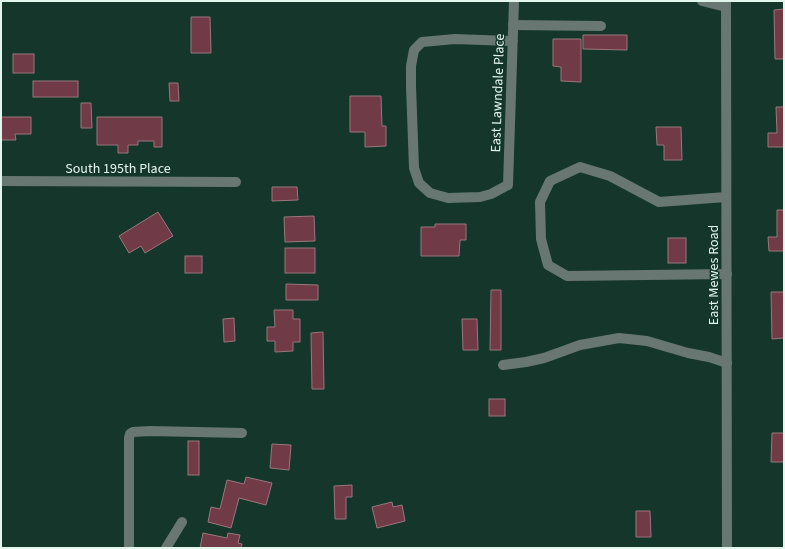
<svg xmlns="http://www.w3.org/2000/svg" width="785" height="549" viewBox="0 0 785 549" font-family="'Source Sans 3',sans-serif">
<rect width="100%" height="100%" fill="#15362b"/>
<!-- building -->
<g fill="#713a47" stroke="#99777e">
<polygon points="784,9 784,59 775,59 774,10"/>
<polygon points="191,17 210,17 211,53 191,53"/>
<polygon points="583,35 627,35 627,50 583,49"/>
<polygon points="553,39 581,39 581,82 561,81 561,67 553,66"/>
<rect x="13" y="54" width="21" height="19"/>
<rect x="33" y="81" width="45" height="16"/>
<polygon points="169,83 178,83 179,101 170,101"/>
<polygon points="350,96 381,96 382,126 386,126 386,146 365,147 365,132 350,132"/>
<polygon points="81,103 91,103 92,128 81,128"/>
<polygon points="776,107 784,107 784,147 768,147 768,133 777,133"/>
<polygon points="1,117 31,117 31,134 15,134 16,140 1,140"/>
<polygon points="97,117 162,117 162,147 154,147 154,141 138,141 138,145 128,145 128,153 118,153 118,145 97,145"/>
<polygon points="656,127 681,127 682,160 664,160 664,145 657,145"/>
<polygon points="272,187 297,187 298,200 272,201"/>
<polygon points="777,210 784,210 784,251 769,251 768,237 777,237"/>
<polygon points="158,212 173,236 145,253 141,246 129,253 119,236"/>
<polygon points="314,216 315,241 285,242 284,217"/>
<polygon points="435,224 466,224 466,240 460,240 459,256 421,256 421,227 435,227"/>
<rect x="668" y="238" width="18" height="25"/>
<rect x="285" y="248" width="30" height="25"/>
<rect x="185" y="256" width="17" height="17"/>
<polygon points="286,284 318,285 318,300 286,300"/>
<polygon points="491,290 501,290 501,350 490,350"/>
<polygon points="771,292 784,292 784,338 772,339"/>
<polygon points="274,310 293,310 293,319 300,319 300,342 293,342 293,351 275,352 275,341 267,341 267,327 275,327"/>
<polygon points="234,318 235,341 224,342 223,319"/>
<polygon points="462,319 477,319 478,350 463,350"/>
<polygon points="323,332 324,389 312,389 311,333"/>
<rect x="489" y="399" width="16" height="17"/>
<polygon points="772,433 784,433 784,462 771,462"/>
<rect x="188" y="441" width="11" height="34"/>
<polygon points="272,444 291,445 289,470 270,468"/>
<polygon points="246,477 272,483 266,505 239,498 231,528 208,522 211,507 220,509 227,480 244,484"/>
<polygon points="352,485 352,497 346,497 346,519 335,519 334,486"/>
<polygon points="392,502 393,507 402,505 405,521 377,528 372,507"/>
<polygon points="636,511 650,511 651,537 636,537"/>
<polygon points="203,533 227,538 228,533 240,535 238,543 242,544 241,548 200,548"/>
</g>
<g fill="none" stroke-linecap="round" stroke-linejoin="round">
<!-- minor -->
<g stroke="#687771" stroke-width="10">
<polyline points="702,1 726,7"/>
<polyline points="726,1 727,548"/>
<polyline points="513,25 601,26"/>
<polyline points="513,41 455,39 422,42 414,50 411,66 411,86 414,168 419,183 430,193 448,198 480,197 491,194 508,185 514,1"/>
<polyline points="1,181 236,182"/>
<polyline points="726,197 659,202 610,176 580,167 550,181 540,202 541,239 548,265 567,276 727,274"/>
<polyline points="503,365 526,362 544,358 580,345 619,338 647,341 688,353 709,357 727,363"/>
<polyline points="129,548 129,438 130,434 133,432 150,431 242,433"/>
<polyline points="166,548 182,522"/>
</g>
</g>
<g text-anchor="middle" stroke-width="3" stroke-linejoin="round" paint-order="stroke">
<!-- street labels -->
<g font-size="14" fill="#e3f6ee" stroke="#15362b">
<text transform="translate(497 93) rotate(-88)" y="5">East Lawndale Place</text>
<text x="118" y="173">South 195th Place</text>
<text transform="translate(713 275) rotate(-90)" y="5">East Mewes Road</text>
</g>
</g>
<!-- border -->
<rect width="785" height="549" fill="none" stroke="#e3f6ee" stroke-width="4"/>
</svg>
